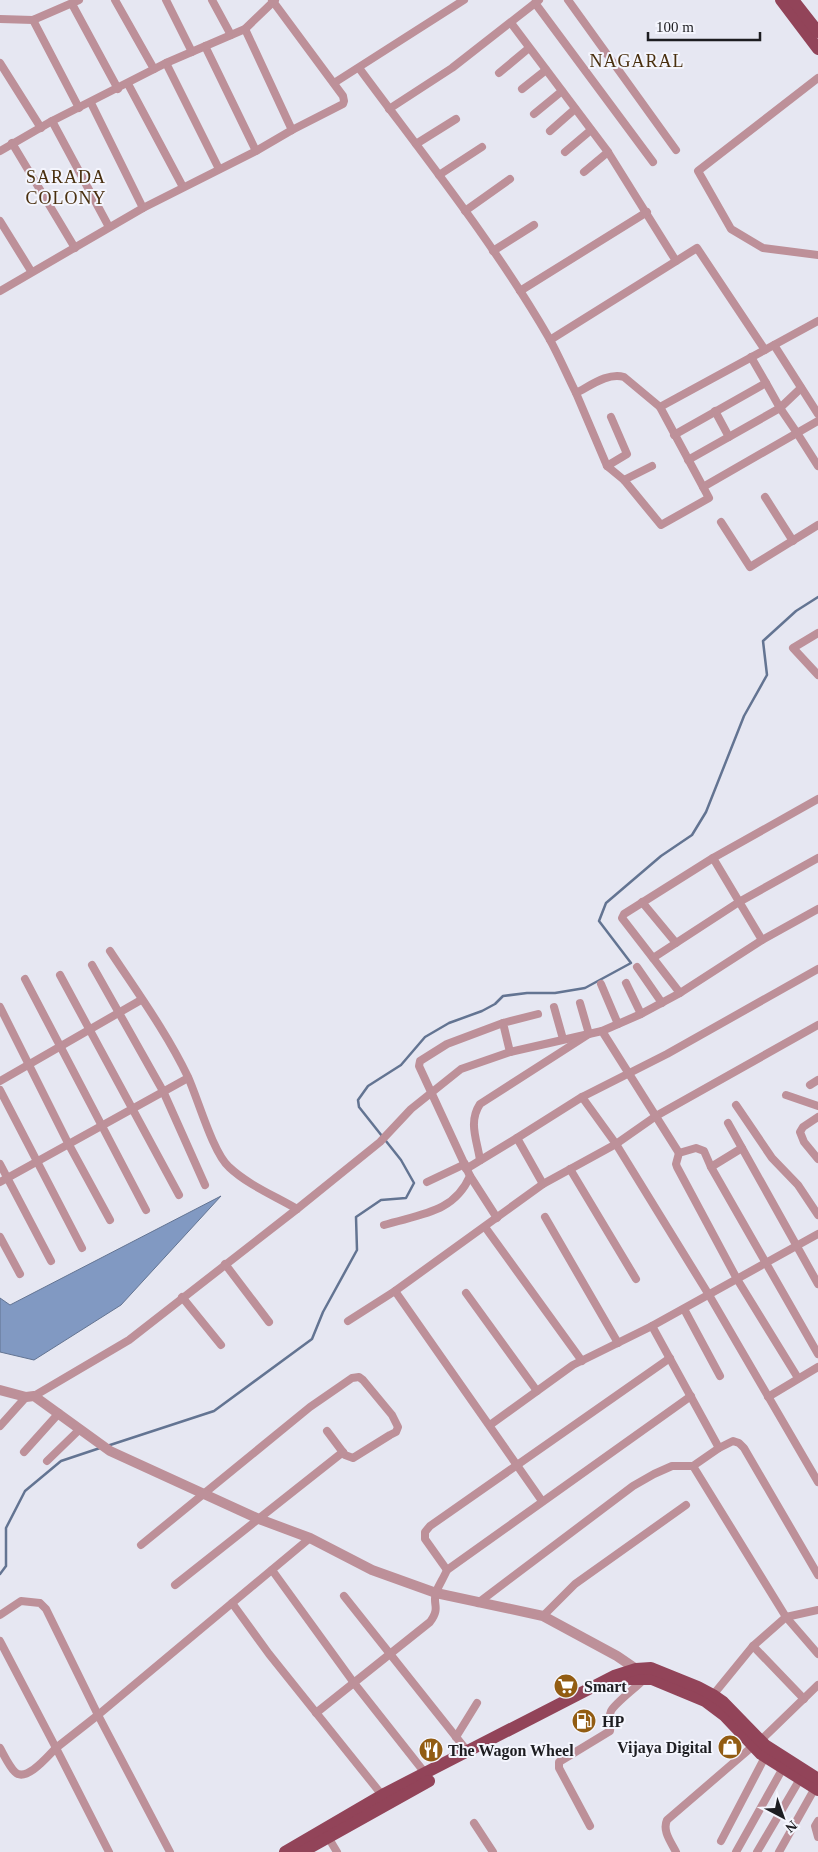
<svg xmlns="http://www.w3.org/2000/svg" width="818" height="1852" viewBox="0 0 818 1852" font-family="'Times New Roman',serif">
<rect width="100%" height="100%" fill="#e6e7f2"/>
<!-- water -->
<polygon fill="#8199c2" stroke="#637492" points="221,1196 121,1305 34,1360 0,1352 0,1298 10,1305"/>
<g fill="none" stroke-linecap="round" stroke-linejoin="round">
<!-- stream -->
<g stroke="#637492" stroke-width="2.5">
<polyline points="107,1446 214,1411 312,1339 323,1312 357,1250 356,1217 381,1200 406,1198 414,1183 401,1160 359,1107 358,1100 368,1086 401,1065 425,1037 449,1023 482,1011 495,1004 503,996 527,993 555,993 585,988 631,963 599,921 606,903 661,856 692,835 706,812 744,716 767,675 763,641 796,611 818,597"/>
<polyline points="0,1574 6,1566 6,1528 25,1491 61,1461 100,1448"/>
</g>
<!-- minor -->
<g stroke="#bd9099" stroke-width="8">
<polyline points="115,0 154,69"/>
<polyline points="166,0 192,52"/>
<polyline points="212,0 231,35"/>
<polyline points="568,0 676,150"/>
<polyline points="535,3 653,162"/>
<polyline points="72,4 118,89"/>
<polyline points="0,19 33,20 79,0"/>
<polyline points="33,20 79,108"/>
<polyline points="511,23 608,152 676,261"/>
<polyline points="245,29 292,130"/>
<polyline points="205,46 256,151"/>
<polyline points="0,63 41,128"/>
<polyline points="166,63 219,169"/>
<path d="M359,68C424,156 494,243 549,338C559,356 567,375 576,393C590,386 608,372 624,377L660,407L818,321"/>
<polyline points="499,73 529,48"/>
<polyline points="818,78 698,171 731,229 763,248 818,255"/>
<polyline points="334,83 464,0"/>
<polyline points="128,84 183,187"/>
<polyline points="522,89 546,70"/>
<polyline points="91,103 143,208"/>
<polyline points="389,109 452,68 539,0"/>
<polyline points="534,114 562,91"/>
<polyline points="52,121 109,227"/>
<polyline points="550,131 575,109"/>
<polyline points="12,143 75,248"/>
<polyline points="416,144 456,119"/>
<polyline points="0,151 52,121 166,63 245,29 275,0"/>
<polyline points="565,152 591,130"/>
<polyline points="584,172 608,152"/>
<polyline points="439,175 482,147"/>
<polyline points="465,211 510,179"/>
<polyline points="0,221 31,271"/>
<polyline points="493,251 534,225"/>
<polyline points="0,291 143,208 256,151 292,130 343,104 344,101 343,96 272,0"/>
<polyline points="520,291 647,212"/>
<polyline points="550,340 697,248 765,350"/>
<polyline points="774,345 818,414"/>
<polyline points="766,383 780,408 797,433 818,421"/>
<polyline points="576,393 607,466"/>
<polyline points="715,411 729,437"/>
<polyline points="611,417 627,454 607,466 624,480 661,525 709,498 660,407"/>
<polyline points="674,435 766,383 751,357"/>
<polyline points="688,460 780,408 801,388"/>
<polyline points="624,480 652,466"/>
<polyline points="703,487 797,433 818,466"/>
<polyline points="765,497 793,541"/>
<polyline points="721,522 750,567 818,525"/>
<polyline points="818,633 793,648 818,675"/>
<polyline points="818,799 713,858 624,914 622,918 680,993 762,940 818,909"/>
<polyline points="713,858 762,940"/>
<polyline points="642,902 676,943"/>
<path d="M110,951C137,992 167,1033 188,1077C198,1099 213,1153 229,1167C248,1185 275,1196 297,1209"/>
<polyline points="653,958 739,902 818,858"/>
<polyline points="92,965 163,1091 205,1185"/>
<polyline points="637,967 662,1003"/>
<polyline points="60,975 179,1195"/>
<polyline points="25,979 146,1210"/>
<polyline points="626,983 641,1014"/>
<polyline points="601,984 618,1024"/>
<polyline points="0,1007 68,1143 110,1220"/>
<polyline points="554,1007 563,1039"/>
<polyline points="602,1031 641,1014 680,993"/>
<polyline points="510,1052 503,1023 538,1014"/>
<polyline points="0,1081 141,1000"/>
<polyline points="810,1085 818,1080"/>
<polyline points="0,1090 82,1248"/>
<polyline points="786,1095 818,1106"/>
<polyline points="582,1097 616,1144 709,1295 818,1482"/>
<polyline points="736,1105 772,1158 798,1185 818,1215"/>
<polyline points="818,1117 803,1127 800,1132 804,1142 818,1159"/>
<polyline points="728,1123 818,1284"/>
<polyline points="517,1138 582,1097 667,1054 818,969"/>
<path d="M480,1160C477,1140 468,1122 480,1104L589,1034L580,1003"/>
<polyline points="0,1164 51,1261"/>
<polyline points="711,1167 742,1148"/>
<polyline points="466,1169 517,1138 543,1184"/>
<polyline points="570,1169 636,1279"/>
<polyline points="470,1176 497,1218"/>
<polyline points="0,1182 188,1078"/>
<polyline points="427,1182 465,1164"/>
<polyline points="545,1217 618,1343"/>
<path d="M384,1225C420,1214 454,1213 470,1176L419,1066L420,1061L447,1044L503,1023"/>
<polyline points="485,1227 582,1361"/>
<polyline points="0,1237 20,1274"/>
<polyline points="225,1264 269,1322"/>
<polyline points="395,1291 542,1501"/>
<polyline points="466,1293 537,1391"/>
<polyline points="182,1297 221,1345"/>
<polyline points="684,1309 720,1376"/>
<polyline points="348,1321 395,1291 543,1184 616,1144 656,1116 818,1025"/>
<polyline points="652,1326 719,1448"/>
<polyline points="798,1378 737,1279 677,1167 676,1164 679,1153 696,1148 704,1151 711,1167 818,1354"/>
<polyline points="34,1396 129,1340 297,1209 380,1142 411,1109 461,1069 510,1052 602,1031 679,1153"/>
<polyline points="768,1397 818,1367"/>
<polyline points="490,1425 573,1365 652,1326 818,1234"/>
<polyline points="0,1426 26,1397"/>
<polyline points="24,1452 59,1413"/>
<polyline points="47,1461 80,1429"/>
<polyline points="141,1545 310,1407 352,1378 359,1377 363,1380 392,1415 398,1427 396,1432 390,1435 353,1458 345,1455 327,1431"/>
<polyline points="272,1570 354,1683 425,1773"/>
<polyline points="447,1570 425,1539 425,1532 430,1526 670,1358"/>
<polyline points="818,1575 744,1448 739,1443 733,1441 719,1448 693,1466 786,1617 818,1654"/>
<polyline points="175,1585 343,1452"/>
<polyline points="344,1596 468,1752"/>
<polyline points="232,1603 269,1654 382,1795"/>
<polyline points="478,1603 633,1486 654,1474 672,1466 693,1466"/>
<polyline points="0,1615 21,1601 40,1603 46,1609 98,1715 170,1852"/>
<polyline points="543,1616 575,1584 686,1505"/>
<path d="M0,1641L56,1748C48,1756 26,1783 15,1772C9,1766 4,1755 0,1748"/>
<polyline points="753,1646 804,1699"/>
<polyline points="713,1695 753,1646 786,1617 818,1610"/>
<path d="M316,1713L430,1622C441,1607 432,1605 436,1592C439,1585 444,1577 447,1570L691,1396"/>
<polyline points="456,1737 477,1703"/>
<polyline points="761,1740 818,1685"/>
<polyline points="818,1821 815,1826 818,1837"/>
<polyline points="474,1823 493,1852"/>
<path d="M590,1826L559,1768V1762L610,1731C611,1724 608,1717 611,1711C615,1703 637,1687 644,1679"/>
<polyline points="328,1837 337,1852"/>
<polyline points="721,1841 765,1757"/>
<polyline points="109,1852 56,1748 98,1715 310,1538"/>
<path d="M676,1852C671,1842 662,1831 667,1820L753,1746"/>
<polyline points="736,1852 783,1768"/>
<polyline points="757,1852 800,1779"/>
<polyline points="779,1852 815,1788"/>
</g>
<!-- tertiary -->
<polyline stroke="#bd9099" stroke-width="10" points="0,1390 26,1397 34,1396 110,1451 259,1519 310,1538 372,1570 436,1593 543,1616 617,1656 636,1669 638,1672"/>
<!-- primary -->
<g stroke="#924459" stroke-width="12">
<polyline points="781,0 818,49"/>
<polyline points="793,0 818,32"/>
<polyline points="620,1682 628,1679 652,1679 705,1701 725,1716 761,1754 818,1790"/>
<polyline points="285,1852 386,1793 614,1676 636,1669 651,1668 698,1687 713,1695 723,1702 765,1745 818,1779"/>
<polyline points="302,1852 429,1781"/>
</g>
</g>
<!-- icons -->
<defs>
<symbol id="supermarket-disc" viewBox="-11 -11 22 22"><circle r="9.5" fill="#925c12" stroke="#f4f5fd"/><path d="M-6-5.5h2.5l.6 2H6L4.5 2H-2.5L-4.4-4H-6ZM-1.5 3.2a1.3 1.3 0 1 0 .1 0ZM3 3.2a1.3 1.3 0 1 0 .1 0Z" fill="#fff"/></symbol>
<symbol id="fuel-disc" viewBox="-11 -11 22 22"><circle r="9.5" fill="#925c12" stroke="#f4f5fd"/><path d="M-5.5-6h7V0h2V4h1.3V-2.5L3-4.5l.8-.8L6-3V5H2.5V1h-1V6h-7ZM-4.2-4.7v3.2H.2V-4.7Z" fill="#fff"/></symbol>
<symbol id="shop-disc" viewBox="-11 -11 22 22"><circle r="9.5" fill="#925c12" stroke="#f4f5fd"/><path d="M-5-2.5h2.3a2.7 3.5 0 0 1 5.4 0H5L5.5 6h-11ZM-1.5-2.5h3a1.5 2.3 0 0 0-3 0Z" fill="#fff"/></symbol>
<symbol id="restaurant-disc" viewBox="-11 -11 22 22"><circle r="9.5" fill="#925c12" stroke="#f4f5fd"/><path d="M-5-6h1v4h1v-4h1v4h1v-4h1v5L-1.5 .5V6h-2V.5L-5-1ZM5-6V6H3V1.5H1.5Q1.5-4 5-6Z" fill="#fff"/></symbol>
</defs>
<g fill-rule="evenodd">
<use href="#supermarket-disc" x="552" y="1672" width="28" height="28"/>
<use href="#fuel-disc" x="570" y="1707" width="28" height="28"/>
<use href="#shop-disc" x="716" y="1733" width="28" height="28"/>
<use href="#restaurant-disc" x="417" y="1736" width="28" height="28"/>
</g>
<g text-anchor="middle" stroke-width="4" stroke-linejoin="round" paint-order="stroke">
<!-- poi labels -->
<g font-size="16" font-weight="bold" fill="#1d1d21" stroke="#f4f5fd" text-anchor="start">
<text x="584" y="1692">Smart</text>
<text x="602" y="1727">HP</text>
<text x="712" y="1753" text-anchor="end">Vijaya Digital</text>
<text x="448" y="1756">The Wagon Wheel</text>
</g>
<!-- neighbourhood labels -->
<g font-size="18" letter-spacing="1" fill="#492f0e" stroke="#f4f5fd">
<text x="637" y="67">NAGARAL</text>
<text x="66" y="183">SARADA<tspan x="66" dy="21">COLONY</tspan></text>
</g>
</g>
<!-- north arrow -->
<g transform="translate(783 1817) rotate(139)" stroke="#f4f5fd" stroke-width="4" paint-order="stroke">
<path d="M0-4L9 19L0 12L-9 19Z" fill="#1d1d21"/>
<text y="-8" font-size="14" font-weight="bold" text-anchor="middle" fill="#1d1d21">N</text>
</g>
<!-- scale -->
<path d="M648 32v8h112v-8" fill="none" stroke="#1d1d21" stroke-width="2.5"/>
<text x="656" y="32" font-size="15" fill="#1d1d21" stroke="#f4f5fd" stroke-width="4" paint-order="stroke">100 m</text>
</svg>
